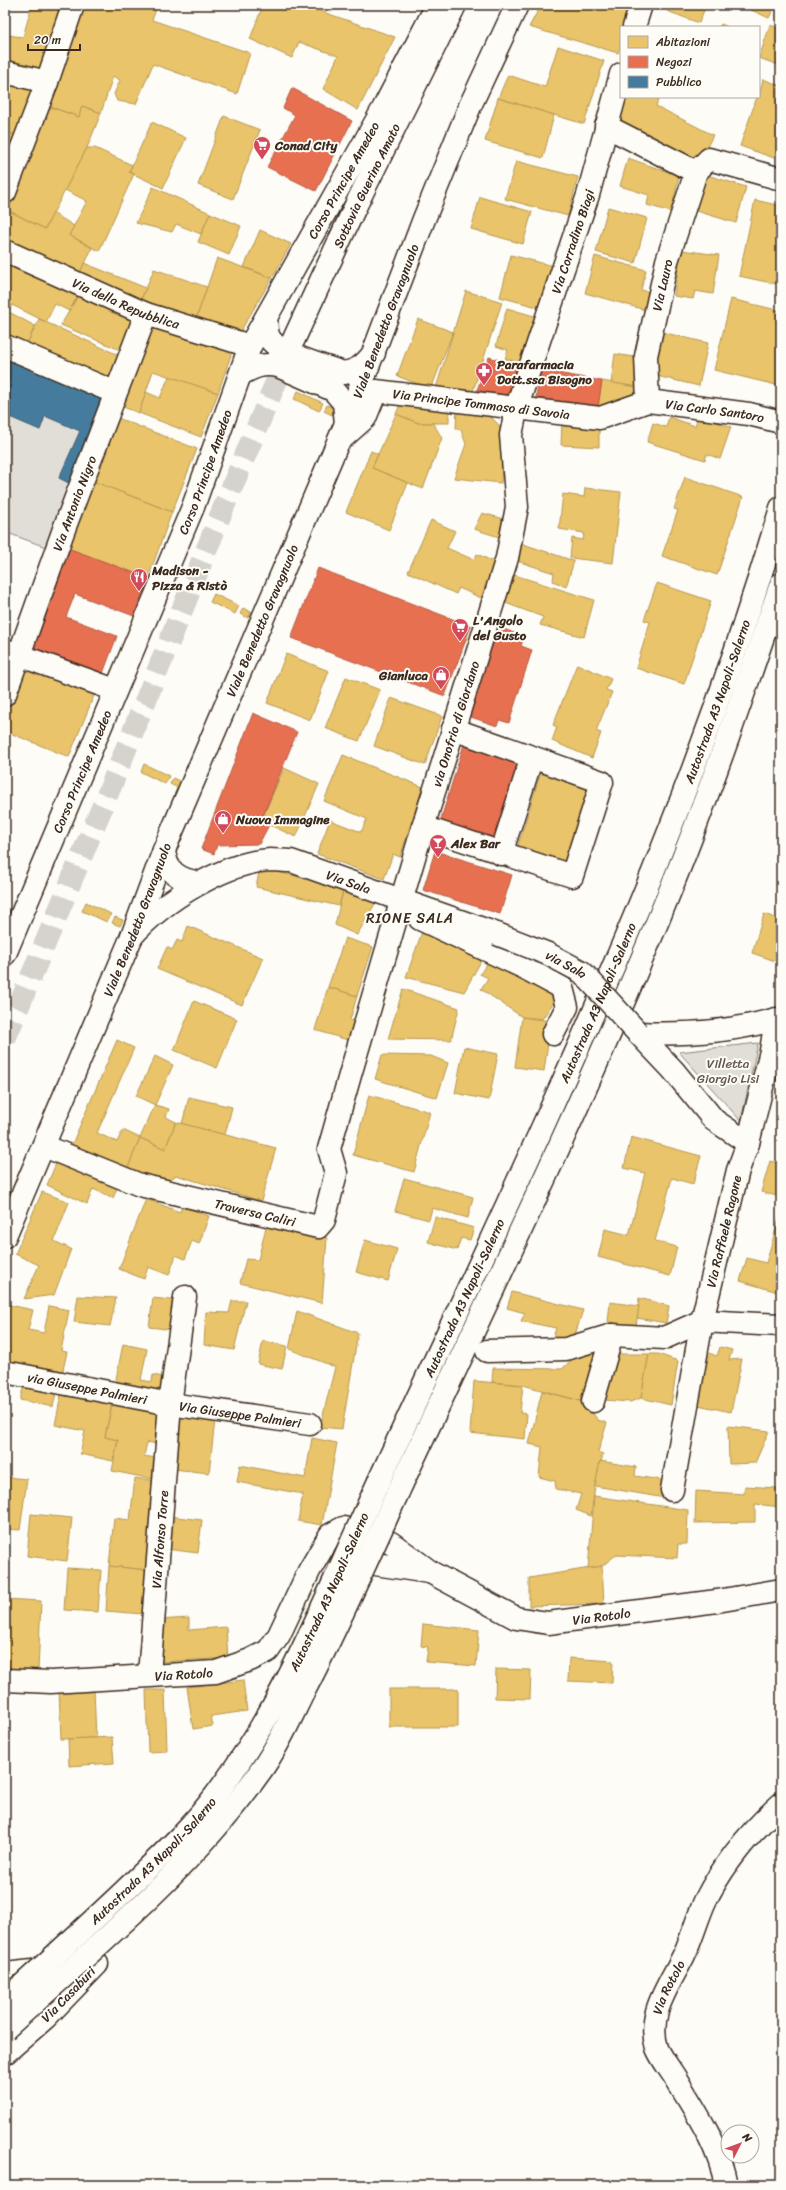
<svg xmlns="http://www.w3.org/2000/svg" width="786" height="2190" viewBox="0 0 786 2190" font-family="Sriracha,sans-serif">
<rect width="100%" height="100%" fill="#fdfcf7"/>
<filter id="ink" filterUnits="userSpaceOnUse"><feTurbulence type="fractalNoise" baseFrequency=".025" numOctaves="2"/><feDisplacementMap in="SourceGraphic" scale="8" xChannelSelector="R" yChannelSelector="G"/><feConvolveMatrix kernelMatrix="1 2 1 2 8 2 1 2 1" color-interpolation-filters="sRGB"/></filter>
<g filter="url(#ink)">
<!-- green -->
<g fill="#e1ded7" stroke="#8e847a">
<polygon points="5,415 40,430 45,416 80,431 59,478 71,484 51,549 5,532"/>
<polygon points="758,1043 741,1121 679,1052"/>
</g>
<!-- homes -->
<g fill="#e9c46a" stroke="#b59653">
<polygon points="32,5 71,5 43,78 5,69 5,40 7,35 23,37"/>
<polygon points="80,5 153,5 157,7 152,20 250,53 237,94 153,64 136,104 117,101 114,94 120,80 113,76 101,113 82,106 79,117 45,105"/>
<polygon points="263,5 303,5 395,37 358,110 323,89 338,56 299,42 292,58 250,39"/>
<polygon points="541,5 631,5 625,27 621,27 621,43 618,53 529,27"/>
<polygon points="670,5 706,5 699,23 667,11"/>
<polygon points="740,5 775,5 769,18"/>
<polygon points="721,24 728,27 719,27"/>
<polygon points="770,25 781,29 781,66 759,58"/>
<polygon points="558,46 604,61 584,124 498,98 508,75 545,87"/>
<polygon points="5,75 41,84 20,137 5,131"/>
<polygon points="763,79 781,86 781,138 774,158 740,146 757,97 759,97"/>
<polygon points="621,97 659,97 656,106 713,135 698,165 613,121"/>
<polygon points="498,98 554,115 543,158 485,141"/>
<polygon points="45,105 79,117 82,106 101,113 87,148 45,229 5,209"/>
<polygon points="224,116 260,130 233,199 198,185"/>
<polygon points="152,122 186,138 163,188 129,172"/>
<polygon points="5,131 20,137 5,171"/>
<polygon points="87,148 95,148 132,165 129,172 134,174 99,251 69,235 87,201 65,190"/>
<polygon points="628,158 679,176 671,212 647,205 649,195 620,186"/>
<polygon points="516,161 578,177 568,216 505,199"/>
<polygon points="704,174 746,187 736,223 693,210"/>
<polygon points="153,187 210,213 201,234 176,224 172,232 136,223"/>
<polygon points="480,197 532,212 523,244 471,229"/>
<polygon points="755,200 781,206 781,285 739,276"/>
<polygon points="608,207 647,218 635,263 596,252"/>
<polygon points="5,209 45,229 53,213 74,226 69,235 92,248 77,282 5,248"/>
<polygon points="210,213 241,226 229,255 198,242"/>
<polygon points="260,230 291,244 272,278 244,267"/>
<polygon points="681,250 719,255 713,294 695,291 693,299 674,296"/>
<polygon points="5,255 82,289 69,311 55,304 46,322 12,305 5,320"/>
<polygon points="511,255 553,266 541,308 500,297"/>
<polygon points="595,256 646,270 641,290 654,293 649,311 585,293"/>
<polygon points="217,258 272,278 237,337 195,322"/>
<polygon points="84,263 146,288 138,307 77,282"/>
<polygon points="154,269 207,287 195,322 138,307"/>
<polygon points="82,289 141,314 125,352 61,325"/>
<polygon points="466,291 502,302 473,391 436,388"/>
<polygon points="731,299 781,311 780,386 714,370"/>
<polygon points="507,308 537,317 522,363 505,359 508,350 496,346"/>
<polygon points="9,312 35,326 27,344 5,334 5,320"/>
<polygon points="144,318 233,349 218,393 153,371 139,413 115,404"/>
<polygon points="39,319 125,358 113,383 27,344"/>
<polygon points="418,319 453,332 431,389 397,376"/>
<polygon points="657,331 708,343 699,386 648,374"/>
<polygon points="615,354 640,358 637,387 611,383"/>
<polygon points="169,376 218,393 201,437 139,413 146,392 160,398"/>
<polygon points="602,381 637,387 636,396 597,413"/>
<polygon points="298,391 323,403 319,411 294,399"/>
<polygon points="402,400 449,409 449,423 418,423 396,414"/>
<polygon points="327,405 335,409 332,415 324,411"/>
<polygon points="457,408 491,417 499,425 504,436 501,483 454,478 466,444 461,430 456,428"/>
<polygon points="396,414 418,423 433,423 442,438 423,489 372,468"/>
<polygon points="698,416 731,427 720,459 707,454 705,460 647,442 653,423 666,427 669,417 695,426"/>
<polygon points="115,417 197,449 172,512 90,480"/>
<polygon points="562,420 599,421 599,447 561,445"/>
<polygon points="371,451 378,454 372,468 408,483 389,530 346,512"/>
<polygon points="685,477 743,497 717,575 662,556 678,510 674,509"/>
<polygon points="90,480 172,512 148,578 65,547"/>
<polygon points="585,488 621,492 613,563 570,558 572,538 583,540 584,533 559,529 563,494 584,497"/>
<polygon points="482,513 504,519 502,538 474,529"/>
<polygon points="431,520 455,531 447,548 474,560 477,554 496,563 481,598 459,588 456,594 408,572"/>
<polygon points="514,541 574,561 566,587 553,581 554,573 514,560"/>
<polygon points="508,573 594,600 584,637 540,625 543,617 500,601"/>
<polygon points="657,583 711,601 684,684 636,668 650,622 644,620"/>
<polygon points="214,594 239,606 235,614 210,602"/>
<polygon points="243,608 251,612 248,618 240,614"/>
<polygon points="286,654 329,671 310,720 267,703"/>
<polygon points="24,659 97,688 69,757 5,731 5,707"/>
<polygon points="577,664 611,679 606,690 612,692 596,731 601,733 592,758 552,741 557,727 553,725"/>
<polygon points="346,677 380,690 359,741 325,728"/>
<polygon points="391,698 442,716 425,765 374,746"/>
<polygon points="343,755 423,787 400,857 393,854 384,879 317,854 330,820 361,832 367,819 324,801"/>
<polygon points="144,764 169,776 165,784 141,772"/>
<polygon points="284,768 319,784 296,837 261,821"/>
<polygon points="541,772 593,788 569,868 516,852"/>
<polygon points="173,778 181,782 178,788 170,784"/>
<polygon points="781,853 781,862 777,855"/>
<polygon points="260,868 344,887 339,906 256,887"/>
<polygon points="344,887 376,902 357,935 335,925"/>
<polygon points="86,902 111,914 107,922 82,911"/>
<polygon points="764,914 781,920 781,963 752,953"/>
<polygon points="115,917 123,920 120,926 112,923"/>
<polygon points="188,926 263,958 242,1005 157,969 167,947 172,950 177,940 182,942"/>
<polygon points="422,932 481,961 464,992 406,977"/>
<polygon points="345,938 373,947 357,996 328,987"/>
<polygon points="492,956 557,998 542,1019 522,1017 481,989 488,978 480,974"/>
<polygon points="328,987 357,996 350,1020 356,1022 351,1041 315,1030"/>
<polygon points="403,989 459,1008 451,1040 388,1039"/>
<polygon points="194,1001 237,1019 217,1068 174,1050"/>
<polygon points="522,1017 551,1021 544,1071 515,1067"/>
<polygon points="117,1040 134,1048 97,1133 117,1142 123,1130 140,1138 125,1176 69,1151"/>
<polygon points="464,1047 498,1054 489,1100 455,1093"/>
<polygon points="382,1055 431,1056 448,1063 437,1098 375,1079"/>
<polygon points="155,1056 173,1065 155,1105 136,1096"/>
<polygon points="369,1095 430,1112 414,1172 353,1155"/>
<polygon points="189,1097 232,1107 225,1135 182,1124"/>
<polygon points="155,1105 169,1109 166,1117 176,1122 165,1149 140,1138"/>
<polygon points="176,1122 276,1148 261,1201 176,1175 168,1182 127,1170 140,1138 165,1149"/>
<polygon points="631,1137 701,1156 693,1184 672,1178 655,1241 677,1247 670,1276 598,1257 605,1229 629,1235 645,1173 624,1168"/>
<polygon points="60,1154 120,1181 113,1198 93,1189 87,1204 47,1185"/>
<polygon points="770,1161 781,1164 781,1197 761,1192"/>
<polygon points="404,1178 473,1197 468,1218 432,1208 429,1220 395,1211"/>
<polygon points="42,1192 69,1202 54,1241 71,1249 54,1295 24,1299 39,1265 15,1254"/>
<polygon points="146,1199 180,1212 182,1206 209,1216 199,1244 192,1241 185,1259 176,1255 169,1275 148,1267 144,1279 119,1269"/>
<polygon points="781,1211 781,1293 740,1281 747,1258 766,1263"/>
<polygon points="435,1217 474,1228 470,1240 461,1238 457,1250 428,1242"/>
<polygon points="267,1223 327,1238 322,1303 240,1283 246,1259 258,1260"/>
<polygon points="365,1240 397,1249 388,1281 356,1272"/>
<polygon points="512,1292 583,1310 574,1338 552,1340 556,1328 521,1321 525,1313 507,1308"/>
<polygon points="78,1296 116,1298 110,1326 74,1322"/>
<polygon points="153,1298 179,1301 175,1330 149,1327"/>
<polygon points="639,1298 669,1306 666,1323 637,1318"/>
<polygon points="232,1301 246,1301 234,1350 204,1345 206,1312 229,1313"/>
<polygon points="610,1302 639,1306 636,1326 608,1322"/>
<polygon points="5,1304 33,1310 28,1330 44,1333 49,1306 69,1310 61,1351 67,1352 61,1379 5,1368"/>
<polygon points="297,1311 358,1333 342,1429 320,1427 335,1367 289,1349"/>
<polygon points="263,1341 287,1346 282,1369 258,1364"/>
<polygon points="123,1344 147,1349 141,1380 152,1382 153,1375 168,1378 163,1399 114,1389"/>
<polygon points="720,1347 732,1350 729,1360 742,1359 731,1412 698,1405 706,1352 717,1356"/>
<polygon points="589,1349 599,1349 584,1402 523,1385 492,1382 493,1368 562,1369 579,1353 588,1355"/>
<polygon points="615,1354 649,1354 641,1398 630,1402 604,1400"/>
<polygon points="649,1354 658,1354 678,1361 671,1405 641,1398"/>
<polygon points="25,1381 57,1388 53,1407 20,1400"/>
<polygon points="474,1381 523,1385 520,1413 527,1414 525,1439 470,1433"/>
<polygon points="62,1390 113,1400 105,1437 118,1440 113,1461 80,1454 85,1431 55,1425"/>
<polygon points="542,1391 584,1402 598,1420 607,1423 598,1452 603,1454 595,1486 591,1516 576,1510 581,1494 556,1489 555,1481 539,1477 542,1447 529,1444"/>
<polygon points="113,1400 169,1410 162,1445 147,1442 144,1456 162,1459 158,1480 112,1471 118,1440 105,1437"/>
<polygon points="178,1416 215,1420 209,1473 173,1469"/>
<polygon points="728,1426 769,1431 755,1463 729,1464"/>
<polygon points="312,1438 337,1443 322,1525 298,1521 303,1494 237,1482 240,1465 305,1478"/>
<polygon points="600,1461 636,1467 635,1476 668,1481 665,1498 595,1486"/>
<polygon points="5,1477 27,1479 20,1530 5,1529"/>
<polygon points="135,1478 157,1481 147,1570 109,1566 114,1518 130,1520"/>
<polygon points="745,1486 777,1488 781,1507 755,1504 755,1522 695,1523 696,1491 744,1494"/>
<polygon points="594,1496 688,1510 687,1544 678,1544 677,1558 616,1555 602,1566 588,1569"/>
<polygon points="31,1514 72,1518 67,1561 27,1556"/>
<polygon points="169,1516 202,1520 198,1553 166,1549"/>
<polygon points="109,1566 147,1570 143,1614 106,1611"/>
<polygon points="602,1566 604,1604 529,1606 529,1578"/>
<polygon points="67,1568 101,1570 98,1612 64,1610"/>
<polygon points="5,1599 41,1601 38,1671 5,1670"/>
<polygon points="189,1618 189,1630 226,1627 228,1658 160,1662 158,1620"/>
<polygon points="423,1624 479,1630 476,1666 426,1662 428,1647 421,1646"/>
<polygon points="569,1658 613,1661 612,1683 568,1681"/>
<polygon points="496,1669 531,1670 530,1699 495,1698"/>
<polygon points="243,1680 247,1711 211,1716 213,1726 193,1729 187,1687"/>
<polygon points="94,1689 96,1738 61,1739 59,1690"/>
<rect x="389" y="1689" width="69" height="38"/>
<polygon points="146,1690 165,1690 167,1751 148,1752"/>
<polygon points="112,1737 114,1763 69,1766 68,1739"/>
</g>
<!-- shops -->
<g fill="#e76f51" stroke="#b35a42">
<polygon points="292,88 352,121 316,191 267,167 295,115 283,108"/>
<polygon points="489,357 519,366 511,397 477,390"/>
<polygon points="541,370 602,381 597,413 535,402"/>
<polygon points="65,547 148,578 134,616 75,594 66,617 117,636 102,676 27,648"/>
<polygon points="318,568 471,626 445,696 291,638"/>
<polygon points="494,625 524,637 521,646 532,650 509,723 499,720 497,726 465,715"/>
<polygon points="253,713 297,732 261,821 269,825 259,844 217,845 214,854 201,849"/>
<polygon points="465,741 520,757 495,838 440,822"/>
<polygon points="435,851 512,875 500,914 423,890"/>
</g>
<!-- public -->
<polygon fill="#457b9d" stroke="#426377" points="5,348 110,394 71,484 59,478 80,431 45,416 40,430 5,415"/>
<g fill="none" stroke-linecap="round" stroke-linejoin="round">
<!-- major-tunnel -->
<polyline stroke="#d6d2cc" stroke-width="22" stroke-dasharray="22 11" stroke-linecap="butt" points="5,1039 111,786 227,499 289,351"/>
<defs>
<g id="minor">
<polyline points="634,27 641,5"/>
<polyline points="5,72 47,82"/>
<polyline points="606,126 696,172 667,261 646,356 648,401"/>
<polyline points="696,172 709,159 781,179"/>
<polyline points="5,192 47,82 73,5"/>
<path id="s1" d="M5,251L146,314L250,346"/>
<path d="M266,318C267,325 266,333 270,339C279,354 326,367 344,373C358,371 365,364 374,353"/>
<polyline points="5,346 114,392"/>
<path d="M241,374C254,367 262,363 278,366L333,390L344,403L346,424"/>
<path id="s2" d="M339,441L365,418L376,391L600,418L648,401L749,414L781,422"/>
<polyline points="5,650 115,690"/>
<path id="s3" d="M5,694L64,529L146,314"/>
<polyline points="423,827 572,876 602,782 453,729"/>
<path d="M164,850C166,872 178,879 199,883"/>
<polyline points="501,854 532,757"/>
<polyline points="420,919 523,967 562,988 567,1007 553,1034"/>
<path id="s4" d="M132,936C162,902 224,862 270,860C277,860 284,861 291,861L497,934"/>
<path d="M776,1019L771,1051L748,1143L714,1120L673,1070L638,1033C685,1035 731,1032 776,1019Z"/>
<path id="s5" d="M44,1146L140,1185L318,1227L324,1220L336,1173L329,1149L350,1075L423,827L507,558L517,507L511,435L517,406L588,195L621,74"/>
<path id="s6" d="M487,1351L566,1349L612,1335L664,1338L702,1321L738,1170L748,1143"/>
<path id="s7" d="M5,1372L170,1404L310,1424"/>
<polyline points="593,1401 612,1335"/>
<polyline points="672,1490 702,1321 781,1325"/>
<polyline points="348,1560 429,1572"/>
<path id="s8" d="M149,1675L170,1404L185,1297"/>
<path id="s9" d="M5,1680L51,1682L216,1672L250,1660L268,1651L279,1635L309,1571L330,1535L343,1528L369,1534L391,1543L432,1573L516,1618L548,1623L717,1601L781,1590"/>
<polyline points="5,1974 97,1964 45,2018 5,2053"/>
<path id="s10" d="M726,2185C719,2146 696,2112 676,2079C670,2069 661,2058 657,2048C646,2014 670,1984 684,1955C692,1938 697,1919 705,1901C723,1865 751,1831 781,1804"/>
</g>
<g id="major">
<path id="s11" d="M293,341L356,205L455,5"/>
<path id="s12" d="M5,954L193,507L250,346L383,109L437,5"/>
<path id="s13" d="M5,1236L132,936L164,850L350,414L424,219L470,106L517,5"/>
</g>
<g id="highway">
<path id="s14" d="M379,1481C472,1279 569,1078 653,872C701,753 744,631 781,508"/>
<path d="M398,1492C491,1293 587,1095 670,891C711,790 746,687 781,584"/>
</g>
</defs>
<!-- minor casing -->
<use href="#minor" stroke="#3b2a1e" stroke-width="25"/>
<!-- major casing -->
<use href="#major" stroke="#3b2a1e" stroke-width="25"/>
<!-- highway casing -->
<use href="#highway" stroke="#3b2a1e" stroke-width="25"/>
<!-- minor -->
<use href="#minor" stroke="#fdfcf7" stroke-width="22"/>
<!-- major -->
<use href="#major" stroke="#fdfcf7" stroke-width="22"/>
<!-- highway -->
<use href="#highway" stroke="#fdfcf7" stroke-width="22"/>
<defs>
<g id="minor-bridge">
<path id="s15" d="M497,934L548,954L582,972L638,1033"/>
</g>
<g id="highway-bridge">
<path id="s16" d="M5,2001C52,1958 99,1916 144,1872C169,1848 194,1824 215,1796C287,1701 330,1588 379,1481"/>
<path d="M5,2029C95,1947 192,1869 262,1769C279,1745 291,1717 304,1691C338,1626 368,1558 398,1492"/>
</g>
</defs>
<!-- minor-bridge casing -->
<use href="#minor-bridge" stroke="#3b2a1e" stroke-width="25" stroke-linecap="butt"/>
<!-- highway-bridge casing -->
<use href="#highway-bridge" stroke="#3b2a1e" stroke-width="25" stroke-linecap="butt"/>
<!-- minor-bridge -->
<use href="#minor-bridge" stroke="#fdfcf7" stroke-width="22"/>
<!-- highway-bridge -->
<use href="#highway-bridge" stroke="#fdfcf7" stroke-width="22"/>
</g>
</g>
<!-- icons -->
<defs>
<symbol id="supermarket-pin" viewBox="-11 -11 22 30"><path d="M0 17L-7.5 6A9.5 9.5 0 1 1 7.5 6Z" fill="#d1495b" stroke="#fdfcf7"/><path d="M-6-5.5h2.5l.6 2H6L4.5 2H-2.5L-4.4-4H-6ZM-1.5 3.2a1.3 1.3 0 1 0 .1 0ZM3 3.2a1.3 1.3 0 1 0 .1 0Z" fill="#fff"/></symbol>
<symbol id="pharmacy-pin" viewBox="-11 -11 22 30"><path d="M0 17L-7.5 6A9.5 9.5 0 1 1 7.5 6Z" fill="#d1495b" stroke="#fdfcf7"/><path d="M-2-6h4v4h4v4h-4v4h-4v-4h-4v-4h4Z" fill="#fff"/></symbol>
<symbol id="restaurant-pin" viewBox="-11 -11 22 30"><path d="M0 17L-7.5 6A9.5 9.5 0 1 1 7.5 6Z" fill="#d1495b" stroke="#fdfcf7"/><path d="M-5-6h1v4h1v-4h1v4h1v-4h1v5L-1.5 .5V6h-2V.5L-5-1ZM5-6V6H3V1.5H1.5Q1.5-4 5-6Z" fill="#fff"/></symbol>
<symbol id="shop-pin" viewBox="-11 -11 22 30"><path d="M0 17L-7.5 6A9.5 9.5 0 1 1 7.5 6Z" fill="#d1495b" stroke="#fdfcf7"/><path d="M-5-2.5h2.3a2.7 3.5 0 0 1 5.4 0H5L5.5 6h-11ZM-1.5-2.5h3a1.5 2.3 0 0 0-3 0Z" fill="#fff"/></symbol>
<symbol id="bar-pin" viewBox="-11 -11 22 30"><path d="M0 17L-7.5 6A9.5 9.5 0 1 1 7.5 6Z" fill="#d1495b" stroke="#fdfcf7"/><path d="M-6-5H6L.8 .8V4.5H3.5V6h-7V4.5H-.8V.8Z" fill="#fff"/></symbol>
</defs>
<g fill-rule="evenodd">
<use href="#supermarket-pin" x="252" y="135" width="20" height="27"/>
<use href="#pharmacy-pin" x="474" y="361" width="20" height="27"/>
<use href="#restaurant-pin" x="129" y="567" width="20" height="27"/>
<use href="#supermarket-pin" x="450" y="617" width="20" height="27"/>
<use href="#shop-pin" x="431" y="665" width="20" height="27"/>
<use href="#shop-pin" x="213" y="809" width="20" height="27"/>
<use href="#bar-pin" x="428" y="833" width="20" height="27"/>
</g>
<g text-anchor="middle" stroke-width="4" stroke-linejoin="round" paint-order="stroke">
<!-- poi labels -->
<g font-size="13" font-weight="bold" fill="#3b2a1e" stroke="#fdfcf7" text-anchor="start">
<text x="275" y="150">Conad City</text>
<text x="497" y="369">Parafarmacia<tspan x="497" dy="15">Dott.ssa Bisogno</tspan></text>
<text x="152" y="575">Madison -<tspan x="152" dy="15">Pizza &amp; Ristò</tspan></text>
<text x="473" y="625">L'Angolo<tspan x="473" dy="15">del Gusto</tspan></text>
<text x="428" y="680" text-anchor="end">Gianluca</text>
<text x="236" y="824">Nuova Immagine</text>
<text x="451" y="848">Alex Bar</text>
</g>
<!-- street labels -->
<g font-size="13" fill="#3b2a1e" stroke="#fdfcf7">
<text dy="5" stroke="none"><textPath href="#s12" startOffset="846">Corso Principe Amedeo</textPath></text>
<text dy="5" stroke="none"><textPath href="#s11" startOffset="172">Sottovia Guerino Amato</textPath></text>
<text dy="5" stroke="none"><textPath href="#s5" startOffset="1314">Via Corradino Biagi</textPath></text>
<text transform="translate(662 285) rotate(-77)" y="5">Via Lauro</text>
<text dy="5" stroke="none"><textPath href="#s1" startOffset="132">Via della Repubblica</textPath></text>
<text dy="5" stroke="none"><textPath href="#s13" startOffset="991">Viale Benedetto Gravagnuolo</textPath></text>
<text dy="5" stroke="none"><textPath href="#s2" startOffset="170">Via Principe Tommaso di Savoia</textPath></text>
<text dy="5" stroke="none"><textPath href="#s2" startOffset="408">Via Carlo Santoro</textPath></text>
<text dy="5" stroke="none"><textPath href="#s12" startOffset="522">Corso Principe Amedeo</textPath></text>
<text dy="5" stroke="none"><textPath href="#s3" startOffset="203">Via Antonio Nigro</textPath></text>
<text dy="5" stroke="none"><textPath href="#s13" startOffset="667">Viale Benedetto Gravagnuolo</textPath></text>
<text dy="5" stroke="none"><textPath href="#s14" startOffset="850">Autostrada A3 Napoli-Salerno</textPath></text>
<text dy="5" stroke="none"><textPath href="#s5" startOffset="813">via Onofrio di Giordano</textPath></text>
<text dy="5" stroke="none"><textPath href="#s12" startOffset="198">Corso Principe Amedeo</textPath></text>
<text dy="5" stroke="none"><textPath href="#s4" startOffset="243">Via Sala</textPath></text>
<text dy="5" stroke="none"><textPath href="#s13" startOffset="343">Viale Benedetto Gravagnuolo</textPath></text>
<text dy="5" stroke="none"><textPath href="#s15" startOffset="76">via Sala</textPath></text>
<text dy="5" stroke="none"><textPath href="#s14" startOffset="526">Autostrada A3 Napoli-Salerno</textPath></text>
<text dy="5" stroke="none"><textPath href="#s5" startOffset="222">Traversa Caliri</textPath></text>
<text dy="5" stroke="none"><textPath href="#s6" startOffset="313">Via Raffaele Ragone</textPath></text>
<text dy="5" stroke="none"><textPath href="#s14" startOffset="202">Autostrada A3 Napoli-Salerno</textPath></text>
<text dy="5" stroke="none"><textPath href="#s7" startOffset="84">via Giuseppe Palmieri</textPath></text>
<text dy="5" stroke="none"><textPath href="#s7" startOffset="239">Via Giuseppe Palmieri</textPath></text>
<text dy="5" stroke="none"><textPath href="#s8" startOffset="136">Via Alfonso Torre</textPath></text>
<text dy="5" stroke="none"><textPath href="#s16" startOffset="528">Autostrada A3 Napoli-Salerno</textPath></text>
<text dy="5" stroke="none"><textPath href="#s9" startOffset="697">Via Rotolo</textPath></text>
<text dy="5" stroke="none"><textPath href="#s9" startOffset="179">Via Rotolo</textPath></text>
<text dy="5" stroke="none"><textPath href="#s16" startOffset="204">Autostrada A3 Napoli-Salerno</textPath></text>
<text dy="5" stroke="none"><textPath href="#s10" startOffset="218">Via Rotolo</textPath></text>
<text transform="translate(68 1994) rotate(-46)" y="5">Via Casaburi</text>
</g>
<!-- park labels -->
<g font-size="13" fill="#64574c" stroke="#fdfcf7">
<text x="728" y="1068">Villetta<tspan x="728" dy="15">Giorgio Lisi</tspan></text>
</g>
<!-- neighbourhood labels -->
<g font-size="14" letter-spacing="1" fill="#3b2a1e" stroke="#fdfcf7">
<text x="410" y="923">RIONE SALA</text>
</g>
</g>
<!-- margin -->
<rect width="786" height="2190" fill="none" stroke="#fdfcf7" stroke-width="20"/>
<rect x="10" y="10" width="766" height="2170" fill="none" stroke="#3b2a1e" stroke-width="1.5" filter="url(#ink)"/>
<!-- legend -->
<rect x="620" y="26" width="140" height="72" fill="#fdfcf7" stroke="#afa8a0"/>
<rect x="628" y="36" width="20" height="12" fill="#e9c46a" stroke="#afa8a0"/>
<text x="656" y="46" font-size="12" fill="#3b2a1e">Abitazioni</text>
<rect x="628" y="56" width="20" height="12" fill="#e76f51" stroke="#afa8a0"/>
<text x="656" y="66" font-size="12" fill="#3b2a1e">Negozi</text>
<rect x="628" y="76" width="20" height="12" fill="#457b9d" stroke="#afa8a0"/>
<text x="656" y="86" font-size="12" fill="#3b2a1e">Pubblico</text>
<!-- north arrow -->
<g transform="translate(740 2144) rotate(48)"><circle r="19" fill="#fdfcf7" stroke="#afa8a0"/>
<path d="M0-3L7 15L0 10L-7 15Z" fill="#d1495b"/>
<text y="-6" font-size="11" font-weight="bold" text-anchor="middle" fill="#3b2a1e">N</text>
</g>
<!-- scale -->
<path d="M28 44v6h52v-6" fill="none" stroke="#3b2a1e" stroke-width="2"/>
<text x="34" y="44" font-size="12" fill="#3b2a1e" stroke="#fdfcf7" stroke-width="3" paint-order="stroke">20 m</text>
</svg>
